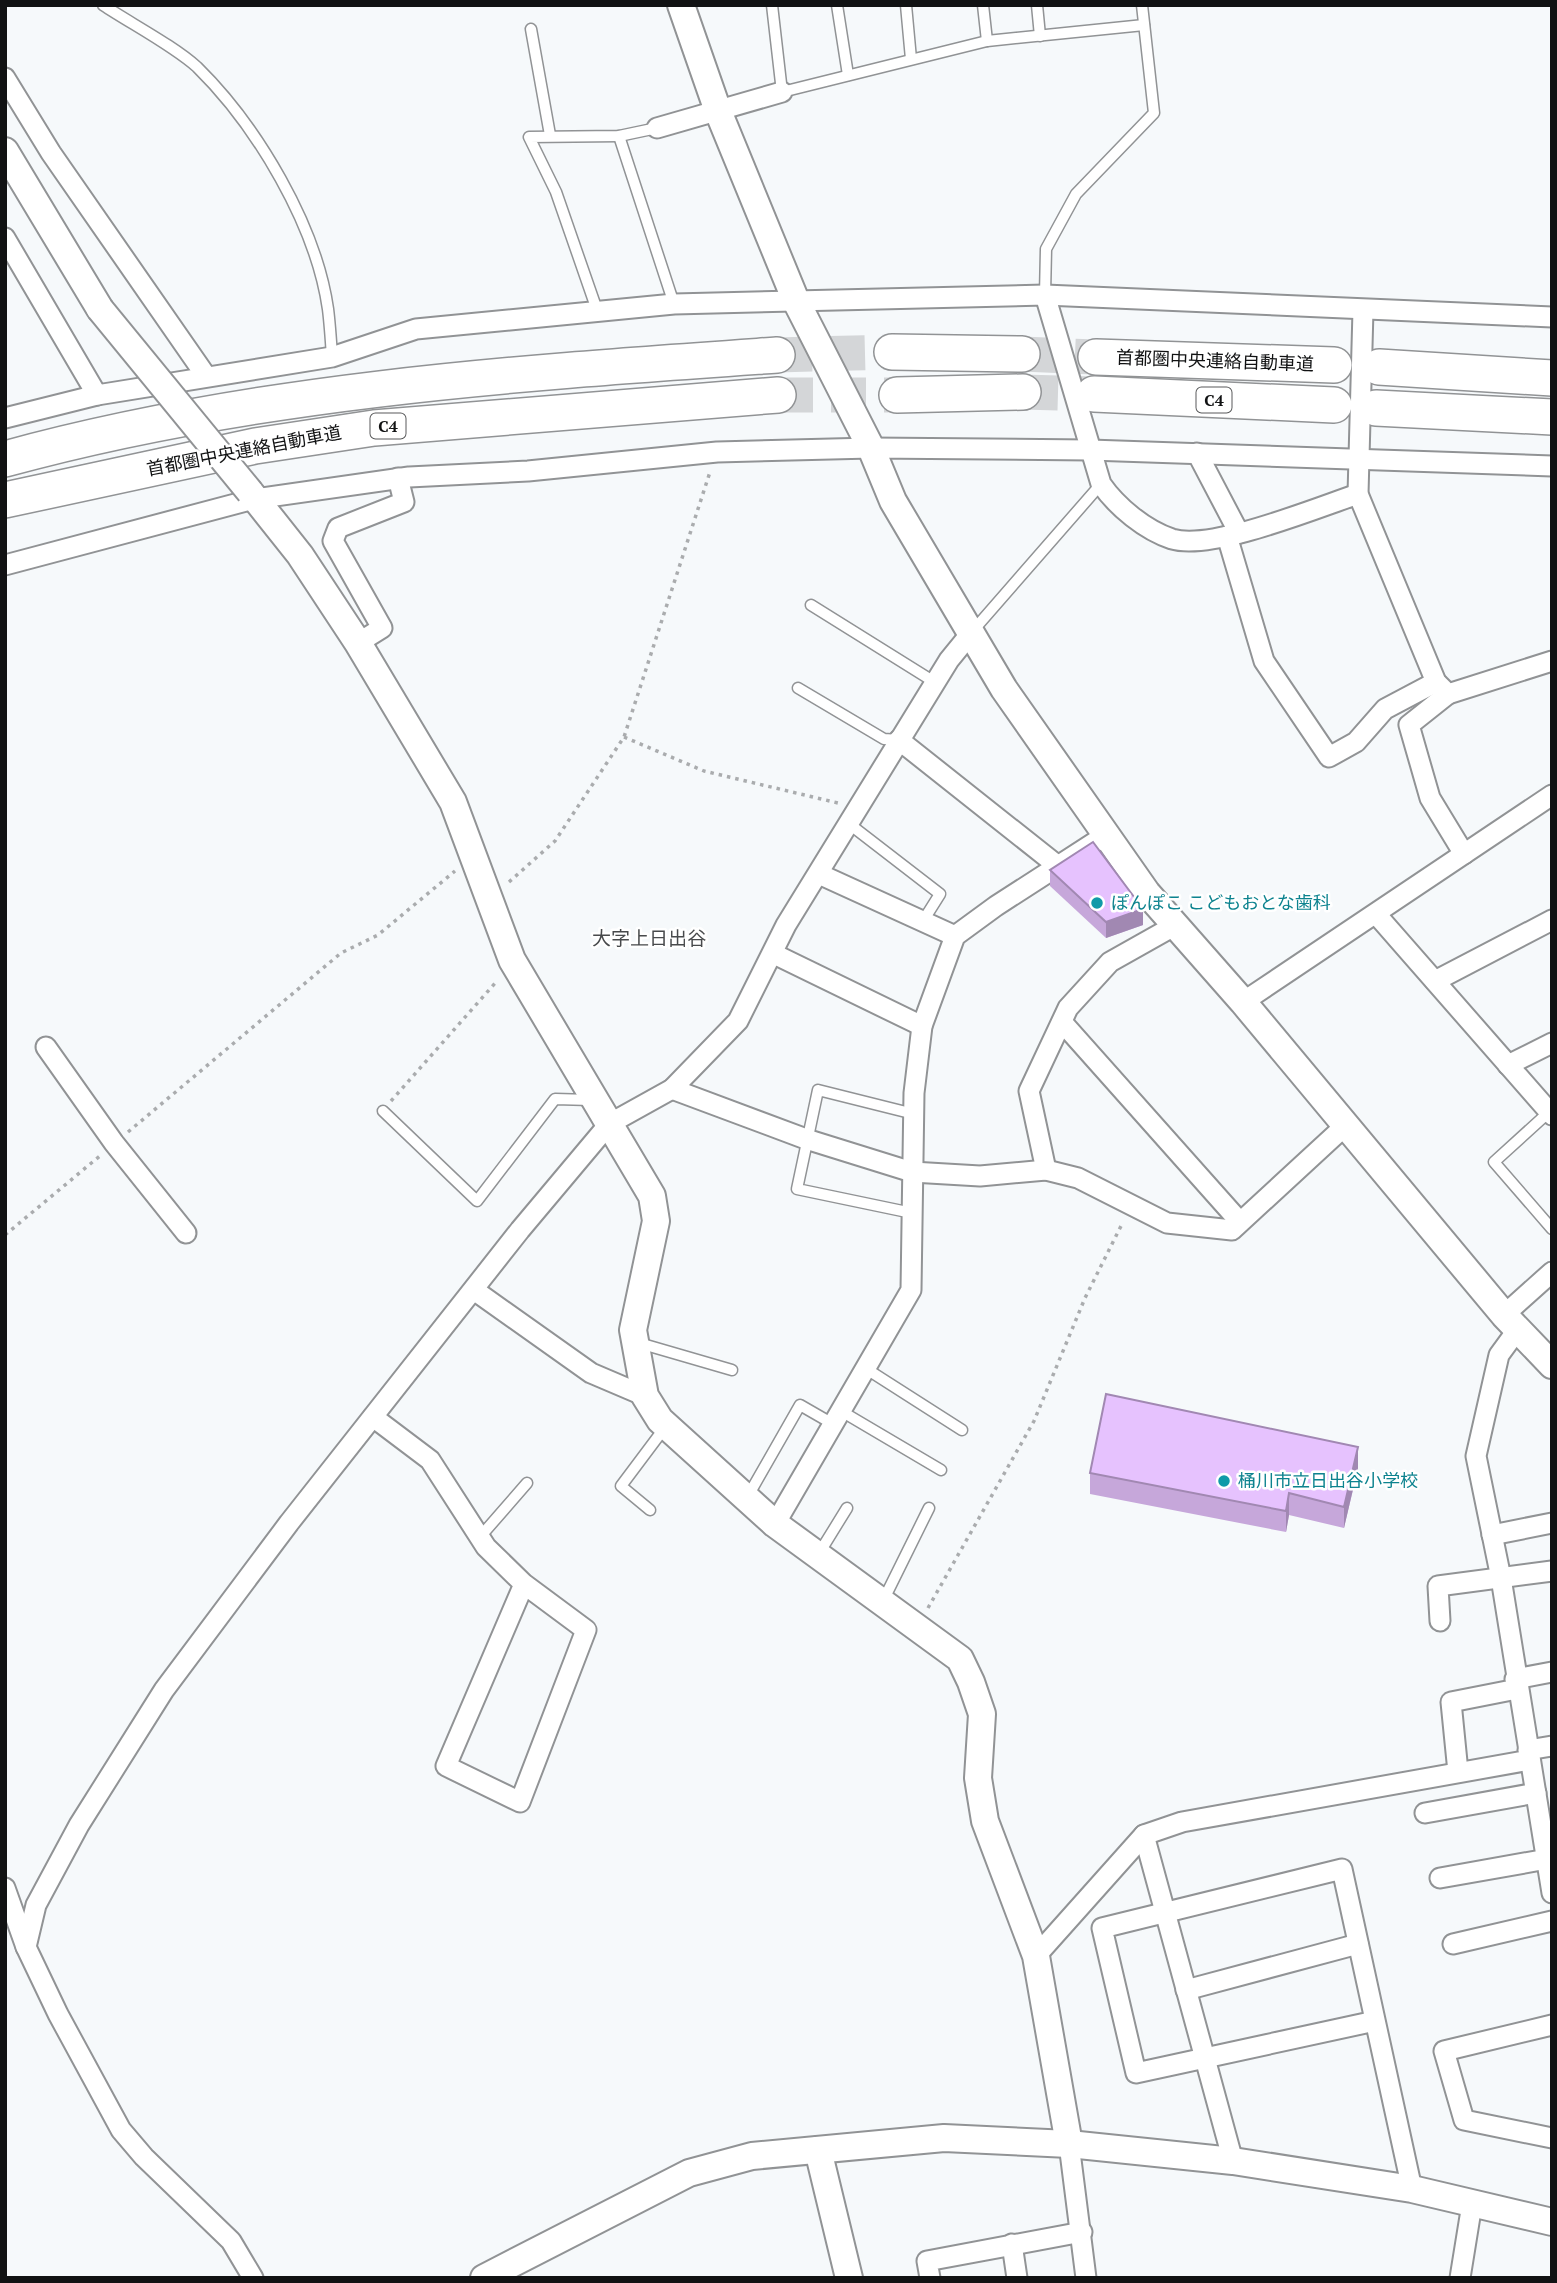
<svg xmlns="http://www.w3.org/2000/svg" width="1557" height="2283" viewBox="0 0 1557 2283" font-family="'PT Serif','Noto Sans JP',serif">
<rect width="100%" height="100%" fill="#f6f9fb"/>
<g fill="none" stroke-linecap="round" stroke-linejoin="round">
<!-- highway-tunnel -->
<g stroke="#d4d6d8" stroke-width="35" stroke-dasharray="35 18" stroke-linecap="butt">
<polyline points="1022,354 1096,357"/>
<polyline points="777,355 892,352"/>
<polyline points="1023,392 1094,394"/>
<polyline points="778,395 897,395"/>
</g>
<defs>
<g id="lane">
<path d="M103,5C130,23 174,46 197,67C257,126 316,225 328,309C330,325 331,341 332,357"/>
<polyline points="772,5 782,92 987,41 1144,25"/>
<polyline points="837,5 848,75"/>
<polyline points="906,5 911,59"/>
<polyline points="983,5 987,41"/>
<polyline points="1037,5 1040,36"/>
<polyline points="531,29 550,135"/>
<polyline points="619,136 674,304"/>
<polyline points="1045,295 1046,249 1076,194 1154,113 1142,5"/>
<polyline points="597,310 556,192 529,137 619,136 657,128"/>
<polyline points="811,605 936,683"/>
<polyline points="971,633 1101,484"/>
<polyline points="798,688 884,739 899,740"/>
<polyline points="848,823 940,894 923,921"/>
<polyline points="383,1111 477,1201 555,1099 591,1100"/>
<polyline points="1549,1112 1494,1162 1552,1229"/>
<polyline points="912,1213 797,1189 818,1090 914,1114"/>
<polyline points="639,1343 732,1370"/>
<polyline points="865,1368 962,1430"/>
<polyline points="841,1411 941,1470"/>
<polyline points="748,1496 800,1405 833,1424"/>
<polyline points="650,1510 621,1486 666,1426"/>
<polyline points="480,1537 527,1483"/>
<polyline points="818,1555 847,1508"/>
<polyline points="883,1601 929,1508"/>
</g>
<g id="street">
<polyline points="5,78 51,153 206,376"/>
<polyline points="657,128 782,92"/>
<polyline points="5,238 97,395"/>
<path d="M1045,295L1101,484C1117,507 1145,530 1172,539C1212,551 1316,508 1358,494"/>
<polyline points="1363,310 1358,494 1436,682 1448,694 1552,661"/>
<polyline points="5,418 97,395 332,357 416,329 674,304 1045,295 1552,317"/>
<polyline points="1197,453 1239,533"/>
<polyline points="1227,536 1264,661 1329,757 1356,742 1385,709 1436,682"/>
<polyline points="5,565 254,499 409,477 528,471 717,452 871,448 1090,450 1552,466"/>
<polyline points="358,643 382,628 333,541 338,528 404,502 398,478"/>
<polyline points="1448,694 1409,725 1430,798 1464,854"/>
<polyline points="899,740 1058,866"/>
<polyline points="819,874 955,936"/>
<polyline points="1376,914 1552,1115"/>
<polyline points="774,954 922,1026"/>
<polyline points="1435,981 1552,920"/>
<polyline points="1243,1002 1552,795"/>
<polyline points="1062,1022 1240,1222"/>
<polyline points="46,1047 114,1143 186,1233"/>
<polyline points="1508,1065 1552,1043"/>
<polyline points="672,1089 806,1139 912,1172 980,1176 1046,1170 1078,1178 1167,1223 1232,1230 1346,1125"/>
<polyline points="1046,1170 1029,1091 1068,1008 1110,962 1174,926"/>
<polyline points="474,1290 591,1373 645,1396"/>
<polyline points="1504,1315 1552,1272"/>
<polyline points="1518,1329 1499,1355 1476,1456 1501,1578 1552,1893"/>
<polyline points="373,1417 430,1460 486,1547 524,1584 586,1630 520,1802 446,1766 524,1584"/>
<polyline points="775,1524 911,1290 914,1093 922,1026 955,936 996,906 1106,835"/>
<polyline points="1492,1535 1552,1523"/>
<polyline points="1440,1621 1438,1586 1552,1571"/>
<polyline points="1515,1679 1552,1672"/>
<polyline points="1528,1750 1552,1746"/>
<polyline points="1458,1772 1451,1702 1517,1689"/>
<polyline points="1425,1813 1536,1793"/>
<polyline points="1144,1835 1233,2161"/>
<polyline points="1440,1878 1547,1859"/>
<polyline points="5,1888 26,1947"/>
<polyline points="1453,1944 1552,1921"/>
<polyline points="1036,1956 1144,1835 1182,1822 1530,1760"/>
<polyline points="1186,1990 1358,1944"/>
<polyline points="1375,2021 1136,2073 1102,1928 1342,1869 1412,2189"/>
<polyline points="1552,2025 1444,2051 1464,2120 1552,2138"/>
<polyline points="1069,2144 1086,2278"/>
<polyline points="1012,2244 1017,2278"/>
<polyline points="253,2278 231,2241 144,2157 121,2130 58,2014 26,1947 36,1905 79,1825 164,1690 289,1523 520,1230 609,1124 672,1089 738,1021 786,925 949,660 971,633"/>
<polyline points="930,2278 927,2261 1082,2232"/>
<polyline points="1460,2278 1472,2204"/>
</g>
<g id="secondary">
<polyline points="681,5 718,111 796,301 871,448 893,501 1004,689 1147,893 1243,1002 1504,1315 1552,1365"/>
<polyline points="5,151 100,309"/>
<polyline points="250,492 300,555 358,643 453,802 512,960 652,1196 656,1221 633,1330 645,1396 660,1420 775,1524 960,1659 971,1682 982,1714 978,1778 985,1821 1036,1956 1069,2144"/>
<polyline points="818,2150 849,2278"/>
<polyline points="484,2278 689,2173 752,2156 944,2138 1069,2144 1233,2161 1412,2189 1552,2222"/>
</g>
<g id="highway">
<polyline points="892,352 1022,354"/>
<polyline points="1096,357 1334,365"/>
<polyline points="1379,367 1552,378"/>
<polyline points="1094,394 1334,405"/>
<polyline points="897,395 1023,392"/>
<polyline points="1376,408 1552,417"/>
<path d="M5,459C256,390 519,373 777,355"/>
<polyline points="5,500 255,446 374,428 778,395"/>
</g>
</defs>
<!-- lane casing -->
<use href="#lane" stroke="#919395" stroke-width="13"/>
<!-- street casing -->
<use href="#street" stroke="#919395" stroke-width="23"/>
<!-- secondary casing -->
<use href="#secondary" stroke="#919395" stroke-width="30"/>
<!-- highway casing -->
<use href="#highway" stroke="#919395" stroke-width="38"/>
<!-- path -->
<g stroke="#aaacae" stroke-width="3.5" stroke-dasharray="3.5 5" stroke-linecap="butt">
<polyline points="624,737 704,771 838,803"/>
<polyline points="509,882 555,841 624,737 710,472"/>
<polyline points="391,1101 497,981"/>
<polyline points="128,1132 341,953 378,935 455,871"/>
<polyline points="5,1235 101,1155"/>
<polyline points="928,1608 1034,1421 1085,1298 1123,1222"/>
</g>
<!-- lane -->
<use href="#lane" stroke="#fff" stroke-width="10"/>
<!-- street -->
<use href="#street" stroke="#fff" stroke-width="19"/>
<!-- secondary -->
<use href="#secondary" stroke="#fff" stroke-width="26"/>
<!-- highway -->
<use href="#highway" stroke="#fff" stroke-width="35"/>
<defs>
<polyline id="secondary-bridge" points="100,309 250,492"/>
</defs>
<!-- secondary-bridge casing -->
<use href="#secondary-bridge" stroke="#919395" stroke-width="30" stroke-linecap="butt"/>
<!-- secondary-bridge -->
<use href="#secondary-bridge" stroke="#fff" stroke-width="26"/>
</g>
<!-- wall -->
<g fill="#c6a7da">
<polygon points="1050,870 1143,925 1106,938 1050,886"/>
<polygon points="1358,1468 1344,1528 1289,1515 1286,1532 1090,1494 1090,1473"/>
</g>
<!-- shaded-wall -->
<g fill="#a188b2">
<polygon points="1143,909 1143,925 1106,938 1106,922"/>
<polygon points="1358,1447 1358,1468 1344,1528 1344,1507"/>
<polygon points="1289,1493 1289,1515 1286,1532 1286,1511"/>
</g>
<!-- building -->
<g fill="#e6c2fe" stroke="#a188b2" stroke-width="2">
<polygon points="1093,842 1143,909 1106,922 1050,870"/>
<polygon points="1106,1394 1358,1447 1344,1507 1289,1493 1286,1511 1090,1473"/>
</g>
<!-- markers -->
<g fill="#0f9aa8" stroke="#fff" stroke-width="2.5">
<circle cx="1097" cy="903" r="7"/>
<circle cx="1224" cy="1481" r="7"/>
</g>
<g text-anchor="middle" stroke-width="5" stroke-linejoin="round" paint-order="stroke">
<!-- shield labels -->
<g fill="#fff" stroke="#58595a" stroke-width="2">
<rect x="1196.5" y="387.5" width="35" height="25" rx="5"/>
<rect x="370.5" y="413.5" width="35" height="25" rx="5"/>
</g>
<g font-size="16" font-weight="bold" fill="#111213">
<text x="1214" y="406">C4</text>
<text x="388" y="432">C4</text>
</g>
<!-- street labels -->
<g font-size="18" fill="#111213" stroke="#fff">
<text transform="translate(1215 361) rotate(2)" y="6">首都圏中央連絡自動車道</text>
<text transform="translate(244 451) rotate(-11)" y="6">首都圏中央連絡自動車道</text>
</g>
<!-- culture labels -->
<g font-size="18" fill="#0d838f" stroke="#fff" text-anchor="start">
<text x="1111" y="909">ぽんぽこ こどもおとな歯科</text>
<text x="1238" y="1487">桶川市立日出谷小学校</text>
</g>
<!-- neighbourhood labels -->
<g font-size="19" fill="#484a4c" stroke="#fff">
<text x="649" y="945">大字上日出谷</text>
</g>
</g>
<!-- border -->
<rect width="1557" height="2283" fill="none" stroke="#111213" stroke-width="14"/>
</svg>
